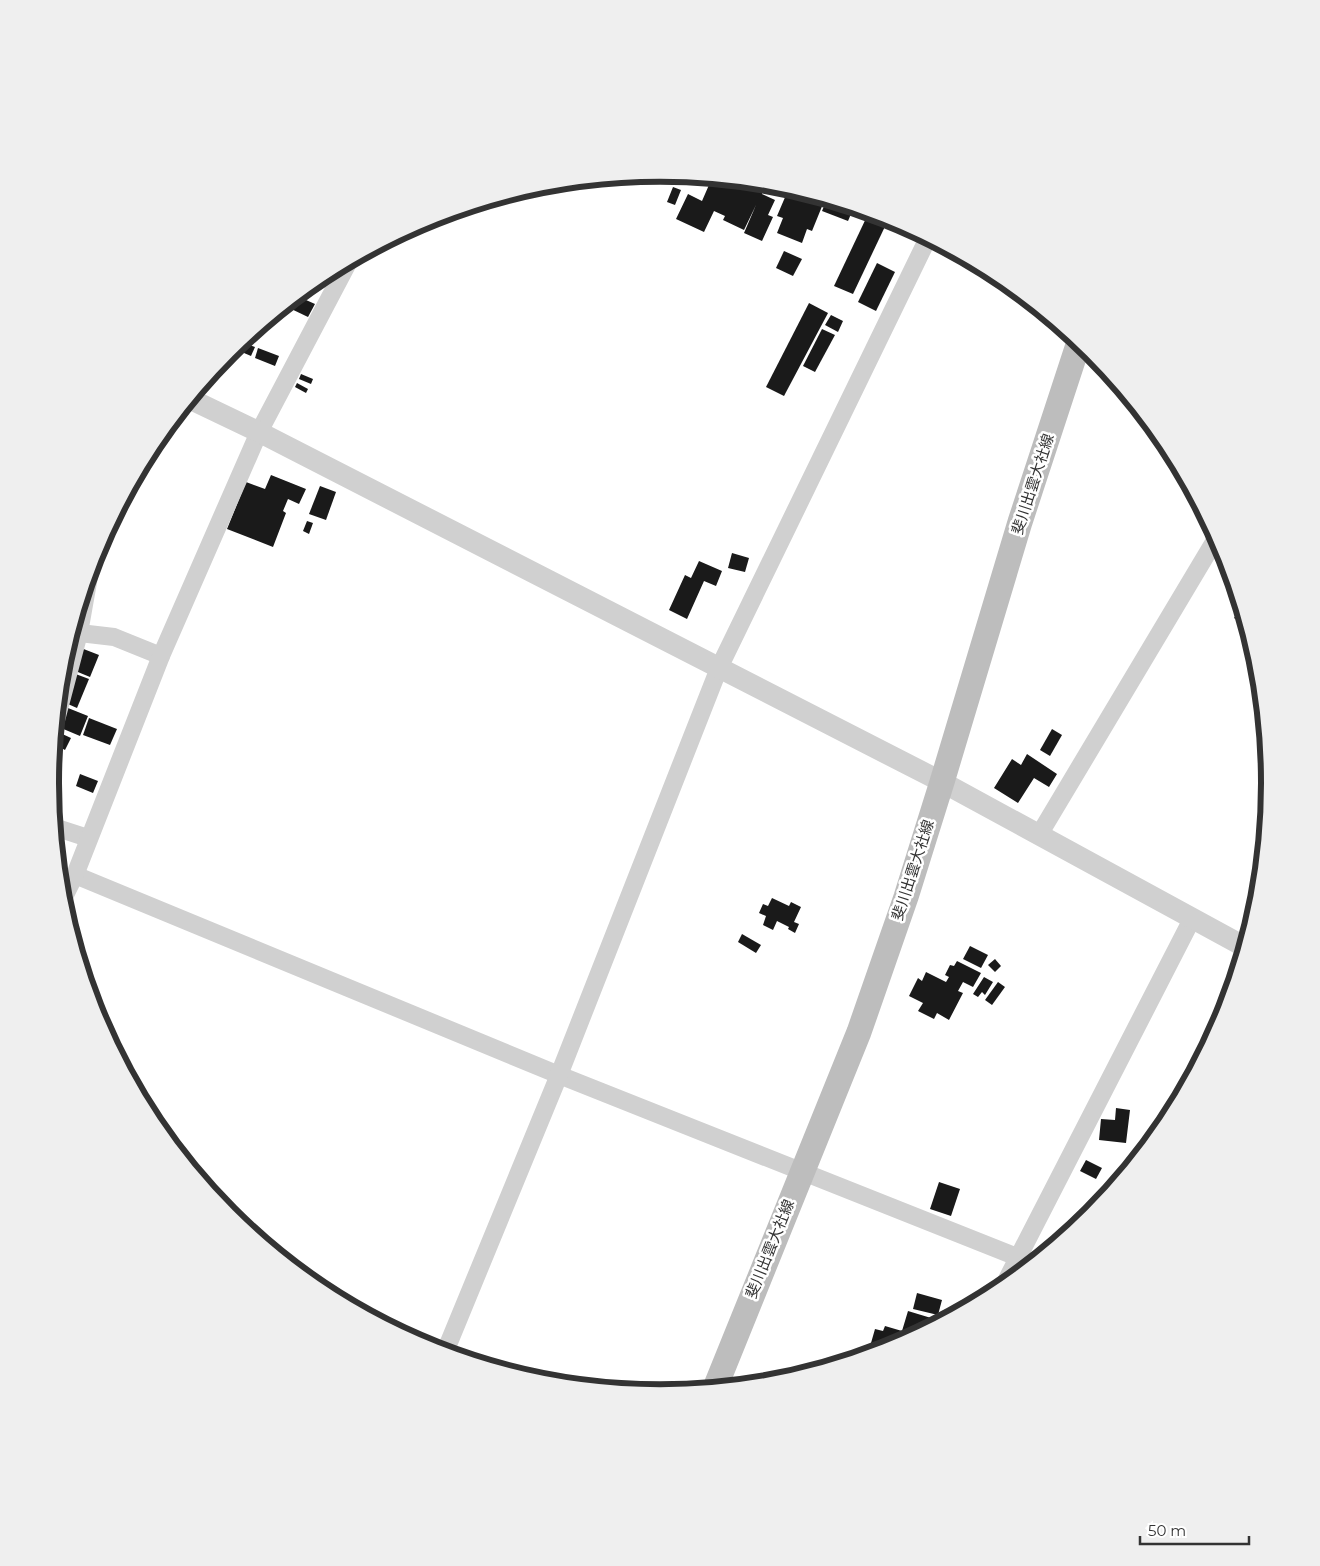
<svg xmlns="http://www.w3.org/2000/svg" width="1320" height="1566" viewBox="0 0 1320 1566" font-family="Montserrat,'Noto Sans JP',sans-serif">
<rect width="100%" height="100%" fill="#fff"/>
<!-- building -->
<g fill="#1a1a1a">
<polygon points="712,178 766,184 762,194 775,200 768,215 773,217 762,241 744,233 756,205 744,230 723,220 725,216 714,211 704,232 676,219 688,194 702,201"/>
<polygon points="673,187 681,190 675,205 667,202"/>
<polygon points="789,188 825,199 812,231 807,229 802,243 777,233 783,218 777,216"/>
<polygon points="827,199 854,207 848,221 822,211"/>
<polygon points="869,212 889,218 853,294 834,286"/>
<polygon points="784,251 802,259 793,276 776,268"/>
<polygon points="877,263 895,272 876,311 858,302"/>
<polygon points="297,296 315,304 308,317 285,306"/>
<polygon points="809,303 828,313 784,396 766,387"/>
<polygon points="831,315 843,321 838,332 825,325"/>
<polygon points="822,329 835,335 815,372 803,366"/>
<polygon points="241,342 255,347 251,356 237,350"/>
<polygon points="235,346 223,372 215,368 229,351"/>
<polygon points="258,348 279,356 275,366 255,358"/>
<polygon points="301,374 313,379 311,384 299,379"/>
<polygon points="297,383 308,389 306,393 295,387"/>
<polygon points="271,475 306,489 299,504 288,499 283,511 286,513 273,547 227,529 246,482 265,489"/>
<polygon points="320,486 336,492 326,520 309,514"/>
<polygon points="307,521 313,523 309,534 303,531"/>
<polygon points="732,553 749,558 745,572 728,568"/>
<polygon points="699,561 722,571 716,586 704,581 687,619 669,610 685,575 691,578"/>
<polygon points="1241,608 1246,624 1247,627 1234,618"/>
<polygon points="81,648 99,655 90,677 73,670"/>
<polygon points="73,673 89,679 77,708 61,701"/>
<polygon points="63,706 88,716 80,736 61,728 65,717"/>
<polygon points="89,718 117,729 110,745 83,735"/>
<polygon points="1052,729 1062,735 1050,756 1040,750"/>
<polygon points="58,732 71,738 65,750 54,744"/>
<polygon points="1027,754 1057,774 1049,787 1034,778 1018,803 994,788 1012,759 1021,765"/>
<polygon points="80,774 98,781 93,793 76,786"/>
<polygon points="772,898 789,906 791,902 801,907 794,922 799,924 795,933 788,929 789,927 777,921 773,930 763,925 766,916 759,913 763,904 768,906"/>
<polygon points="742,934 761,945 756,953 738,942"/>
<polygon points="970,946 988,955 981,968 963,959"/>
<polygon points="995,959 1001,966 995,972 988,965"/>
<polygon points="957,961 981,973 973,987 963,982 958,991 963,993 949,1020 937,1013 934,1019 918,1011 923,1003 909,996 918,978 922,981 926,972 946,982 949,977 945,975 950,965 954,966"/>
<polygon points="984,977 993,982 985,995 982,992 978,997 973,994"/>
<polygon points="998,982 1005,987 992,1005 985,1000"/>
<polygon points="1116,1108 1130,1110 1126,1143 1099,1140 1101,1119 1115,1120"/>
<polygon points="1086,1160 1102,1168 1096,1179 1080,1171"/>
<polygon points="939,1182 960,1189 951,1216 930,1209"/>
<polygon points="917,1293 942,1300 938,1315 913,1309"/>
<polygon points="908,1311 941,1321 921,1332 919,1331 918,1333 894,1346 895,1343 888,1340 885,1349 875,1352 869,1350 875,1329 883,1331 885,1326 902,1331"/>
</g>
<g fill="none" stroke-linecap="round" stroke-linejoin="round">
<!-- minor -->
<g stroke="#d0d0d0" stroke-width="18">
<polyline points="71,632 114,637 161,656"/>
<polyline points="56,720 79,633 90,571"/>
<polyline points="54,827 88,838"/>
<polyline points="1039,835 1217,537"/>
<polyline points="75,875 559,1075 1032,1263"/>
<polyline points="62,901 75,875 161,656 259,432 349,261"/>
<polyline points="1003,1287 1192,919"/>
<polyline points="445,1352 559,1075 719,668 928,238"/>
</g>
<!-- tertiary -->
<polyline stroke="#d0d0d0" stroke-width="21" points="190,399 259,432 942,782 1245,947"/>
<!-- secondary -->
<polyline stroke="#bdbdbd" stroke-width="25" points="715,1388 859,1032 906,897 942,782 1020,522 1079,342"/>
</g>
<g text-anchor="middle" stroke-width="5" stroke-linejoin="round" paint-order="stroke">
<!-- street labels -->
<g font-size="15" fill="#333" stroke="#fff">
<text transform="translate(1033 484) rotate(-72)" y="5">斐川出雲大社線</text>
<text transform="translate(913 870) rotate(-72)" y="5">斐川出雲大社線</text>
<text transform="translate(770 1249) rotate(-68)" y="5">斐川出雲大社線</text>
</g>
</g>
<!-- crop -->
<path d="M0 0H1320V1566H0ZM59 783a601 601 0 1 1 1202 0a601 601 0 1 1-1202 0Z" fill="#efefef" fill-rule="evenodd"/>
<path fill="none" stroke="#333" stroke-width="6" d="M59 783a601 601 0 1 1 1202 0a601 601 0 1 1-1202 0Z"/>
<!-- scale -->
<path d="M1140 1536v8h109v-8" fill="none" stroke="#333333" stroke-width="2.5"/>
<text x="1148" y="1536" font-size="15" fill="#333333" stroke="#ffffff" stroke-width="4" paint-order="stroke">50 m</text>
</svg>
